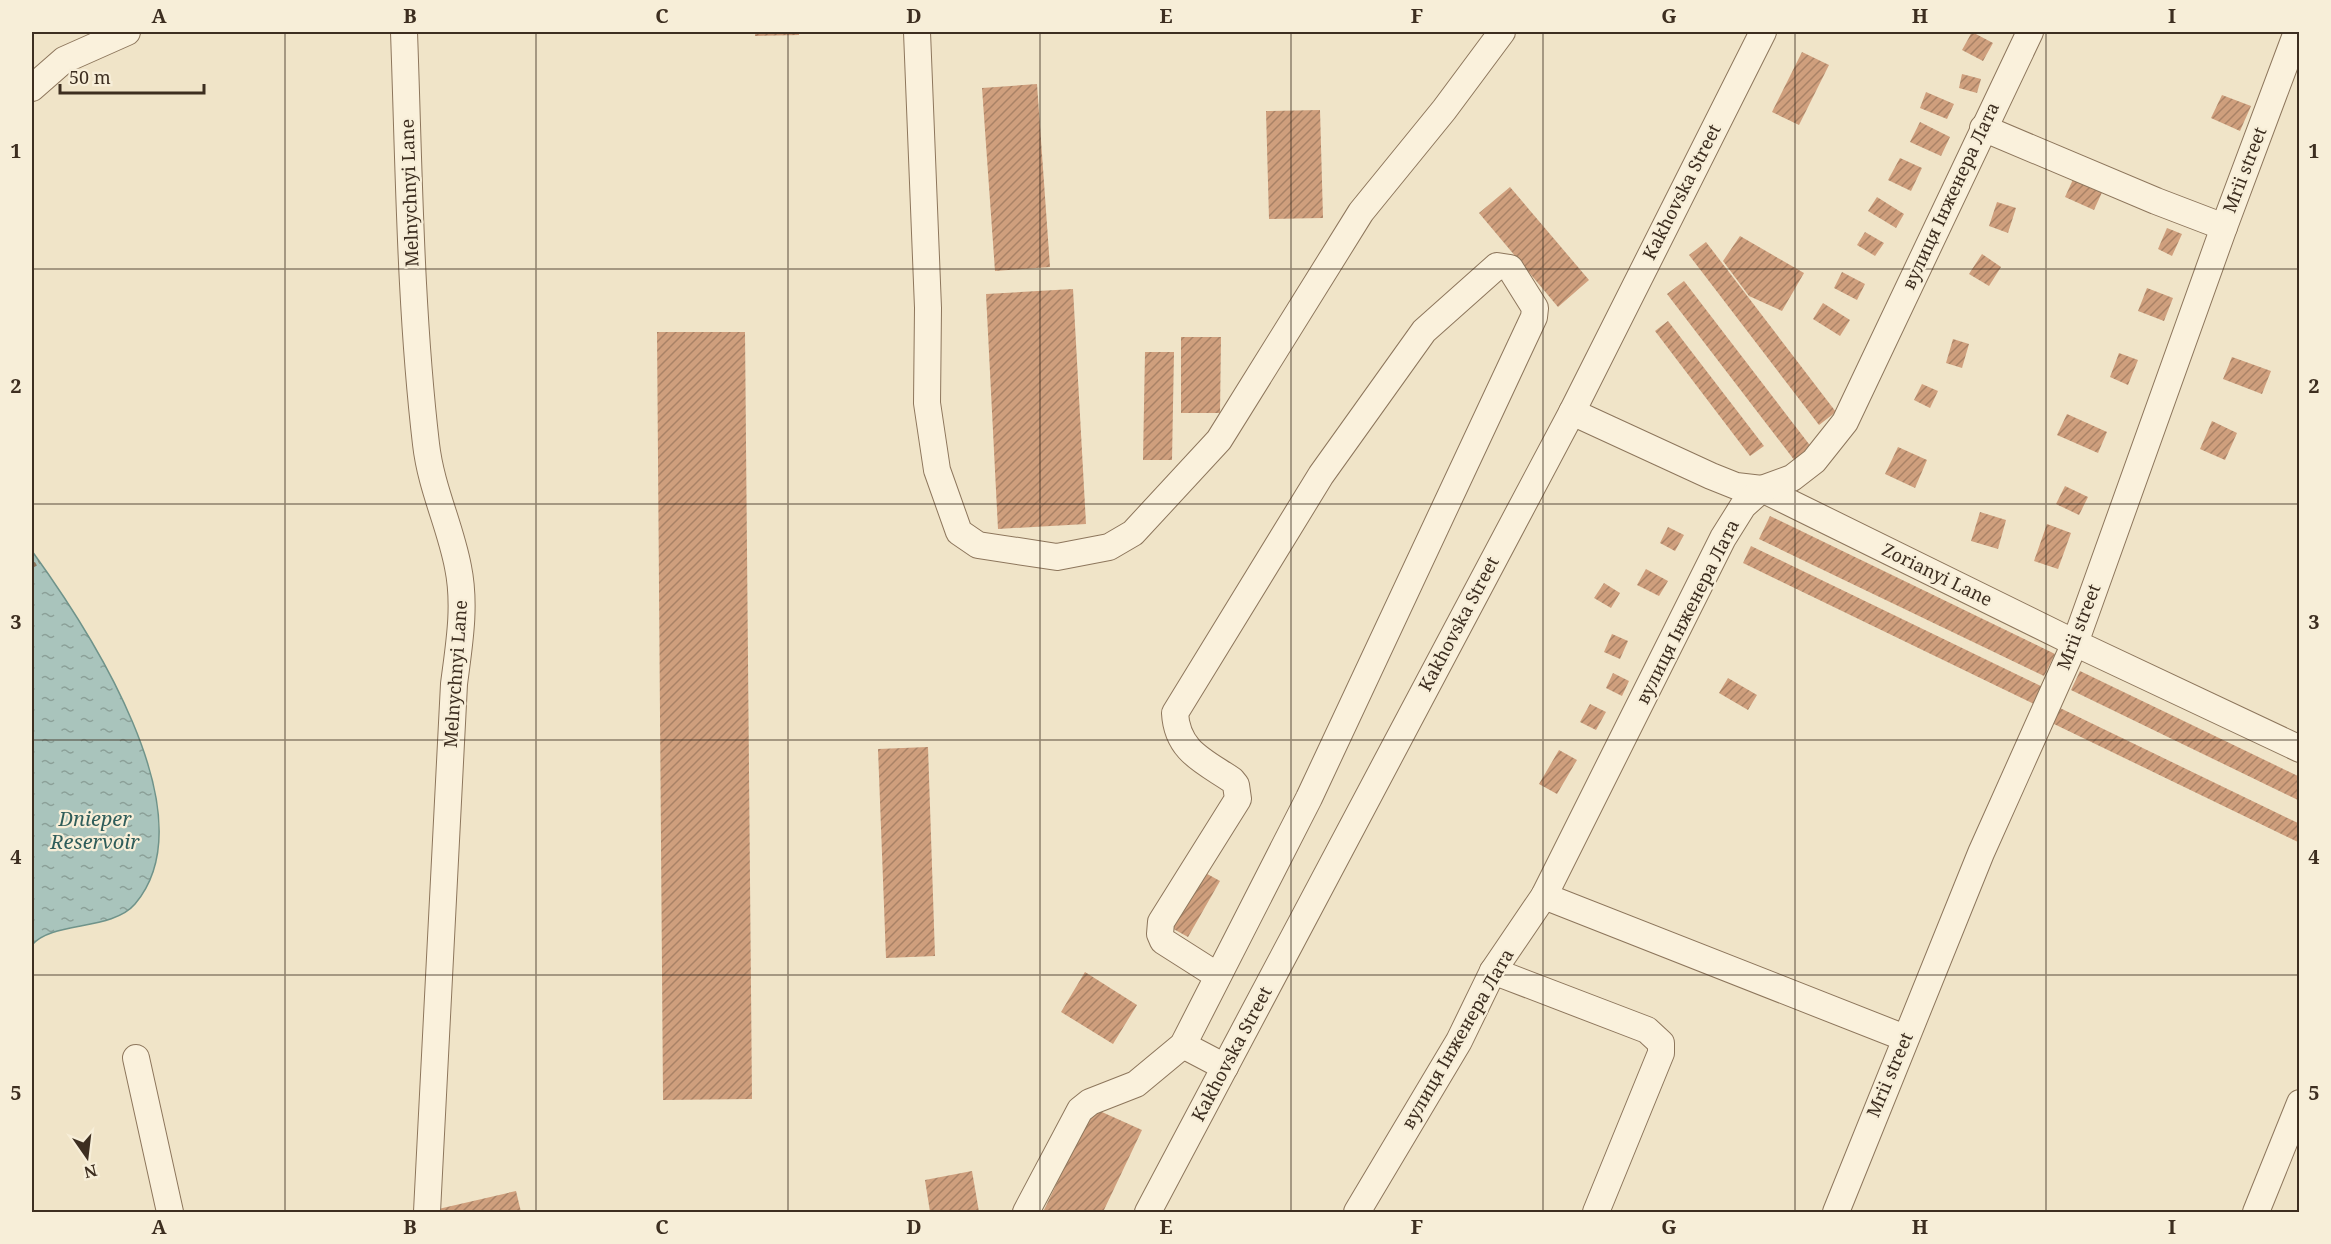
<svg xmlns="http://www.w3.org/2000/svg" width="2331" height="1244" viewBox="0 0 2331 1244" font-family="'Noto Serif',serif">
<defs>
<pattern id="water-ripples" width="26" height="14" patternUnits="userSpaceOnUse" patternTransform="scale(1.5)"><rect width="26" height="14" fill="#a9c4bc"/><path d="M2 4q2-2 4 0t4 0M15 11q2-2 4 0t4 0" fill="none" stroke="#8ba098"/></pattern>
<pattern id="building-hatch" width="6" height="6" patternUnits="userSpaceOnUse" patternTransform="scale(1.5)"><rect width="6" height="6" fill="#cf9f7d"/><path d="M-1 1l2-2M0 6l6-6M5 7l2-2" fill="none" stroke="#a98266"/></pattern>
</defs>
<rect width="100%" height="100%" fill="#f0e4c8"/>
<!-- water -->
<path fill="url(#water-ripples)" stroke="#6f938a" stroke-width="1.5" d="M32,551C87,627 211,814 135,904C112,931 52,921 32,945Z"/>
<!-- building -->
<g fill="url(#building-hatch)">
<polygon points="755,32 799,32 799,35 755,36"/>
<polygon points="1972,32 1993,43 1983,61 1962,50"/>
<polygon points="1802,52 1829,65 1799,125 1772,112"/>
<polygon points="1962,74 1981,79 1977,93 1959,88"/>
<polygon points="1037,84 1050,267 995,271 982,88"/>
<polygon points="1926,92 1954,104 1947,119 1920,108"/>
<polygon points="2222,95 2251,106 2240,131 2211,118"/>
<polygon points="1320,110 1323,218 1269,219 1266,111"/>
<polygon points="1920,122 1950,137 1941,156 1910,142"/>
<polygon points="1900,158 1922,168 1911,191 1888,180"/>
<polygon points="2075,175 2104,188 2094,210 2065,197"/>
<polygon points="1510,187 1589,280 1558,307 1479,213"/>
<polygon points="1877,197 1904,214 1896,228 1868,211"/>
<polygon points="1997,202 2016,208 2008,233 1989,226"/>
<polygon points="2167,228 2182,234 2172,256 2158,249"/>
<polygon points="1865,232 1884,243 1875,256 1857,245"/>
<polygon points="1740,236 1804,273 1782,311 1749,296 1723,261"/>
<polygon points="1706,242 1836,412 1819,425 1689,255"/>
<polygon points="1982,254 2001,267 1989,286 1969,274"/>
<polygon points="1842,272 1865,284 1857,300 1834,288"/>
<polygon points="1684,281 1812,448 1795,461 1667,294"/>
<polygon points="2147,288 2173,298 2164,321 2138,311"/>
<polygon points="1073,289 1086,524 998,529 986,294"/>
<polygon points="1823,303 1850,320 1840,336 1813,319"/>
<polygon points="1668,321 1764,446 1750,456 1655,331"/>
<polygon points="657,332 745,332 752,1099 663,1100"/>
<polygon points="1181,337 1221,337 1220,413 1181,413"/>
<polygon points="1953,339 1969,344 1962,368 1946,363"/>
<polygon points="1145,352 1174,352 1172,460 1143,460"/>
<polygon points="2119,353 2138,360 2128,385 2110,377"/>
<polygon points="2232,357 2271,371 2262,394 2223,379"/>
<polygon points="1922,384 1938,391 1930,408 1914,400"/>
<polygon points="2067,414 2107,432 2098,453 2057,435"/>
<polygon points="2212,421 2237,433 2225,460 2200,449"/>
<polygon points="1898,447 1927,460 1915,488 1885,474"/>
<polygon points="2065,486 2088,497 2079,515 2056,504"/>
<polygon points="1980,512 2006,520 1998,549 1971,541"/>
<polygon points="1770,516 2055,654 2044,676 1759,539"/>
<polygon points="2047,524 2071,533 2058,569 2034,561"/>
<polygon points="1668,527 1684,535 1675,551 1660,543"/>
<polygon points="1751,546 2045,688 2036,705 1743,563"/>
<polygon points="1646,569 1668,581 1659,596 1637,585"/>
<polygon points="1604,583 1620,593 1611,608 1594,598"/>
<polygon points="1612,634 1628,641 1620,659 1604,652"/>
<polygon points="2080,671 2300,777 2300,801 2071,690"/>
<polygon points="1613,673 1629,681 1622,696 1606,688"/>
<polygon points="1728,678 1757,695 1748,710 1719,693"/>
<polygon points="1590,704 1606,712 1596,730 1580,722"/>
<polygon points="2060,708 2300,824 2300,843 2052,723"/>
<polygon points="928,747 935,956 886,958 878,749"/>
<polygon points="1559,750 1577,760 1557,794 1539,784"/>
<polygon points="1200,870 1220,881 1188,937 1168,926"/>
<polygon points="1085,972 1137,1005 1113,1044 1061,1012"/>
<polygon points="1093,1108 1142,1130 1103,1212 1043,1212"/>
<polygon points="972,1171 979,1212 930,1212 925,1180"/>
<polygon points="516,1191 521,1212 435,1212 434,1210"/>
</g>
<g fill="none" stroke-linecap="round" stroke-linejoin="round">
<defs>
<g id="minor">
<path d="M404,32C409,169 410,307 426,444C431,488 450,525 458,567C466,606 459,645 454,684L427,1212"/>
<polyline points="917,32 928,308 927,403 937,470 959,532 978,545 1057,557 1109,547 1133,533 1219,440 1361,212 1444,110 1502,32"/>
<polyline points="32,88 64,60 127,32"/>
<polyline points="1983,128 2156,201 2224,227"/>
<polyline points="1572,412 1711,476 1736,486 1762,489 2075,643 2300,749"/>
<polyline points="1544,896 1905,1038"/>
<polyline points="1493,971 1647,1030 1661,1043 1661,1053 1596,1212"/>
<polyline points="1183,1045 1225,1067"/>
<polyline points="136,1058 170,1212"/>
<path d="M1026,1212L1080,1110L1090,1102L1136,1084L1183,1045L1309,798L1534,317L1535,308L1510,268L1497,266L1424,331L1321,475L1175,713C1177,751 1204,761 1232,780L1236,785L1238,799L1161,922L1160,934L1163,941L1218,976"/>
<polyline points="1148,1212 1572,412 1763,32"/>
<polyline points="1357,1212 1459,1041 1493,971 1544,896 1723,538 1743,506 1762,489 1792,478 1814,461 1845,422 2030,32"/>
<polyline points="1836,1212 1981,853 2075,643 2224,227 2297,32"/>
<polyline points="2256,1212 2300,1103"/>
</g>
</defs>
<!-- minor casing -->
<use href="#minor" stroke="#8d765c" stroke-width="28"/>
<!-- path -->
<polyline stroke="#8d765c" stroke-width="4" stroke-dasharray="4.5 3" stroke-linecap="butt" points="32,566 39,562"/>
<!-- minor -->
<use href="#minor" stroke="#faf1dc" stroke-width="26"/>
</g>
<!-- grid -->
<path fill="none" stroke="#3d2e20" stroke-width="1.5" stroke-opacity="0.55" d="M285,32V1212M536,32V1212M788,32V1212M1040,32V1212M1291,32V1212M1543,32V1212M1795,32V1212M2046,32V1212M32,269H2300M32,504H2300M32,740H2300M32,975H2300"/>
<g text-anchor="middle" stroke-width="4.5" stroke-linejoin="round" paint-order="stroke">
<!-- street labels -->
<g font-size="18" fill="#3d2e20" stroke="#f7eed8">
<text transform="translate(2245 170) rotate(-69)" y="6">Mrii street</text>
<text transform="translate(1682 192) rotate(-63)" y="6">Kakhovska Street</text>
<text transform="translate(410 193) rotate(-92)" y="6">Melnychnyi Lane</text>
<text transform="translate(1951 196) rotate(-65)" y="6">вулиця Інженера Лата</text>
<text transform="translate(1937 575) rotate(26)" y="6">Zorianyi Lane</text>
<text transform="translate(1688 612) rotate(-63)" y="6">вулиця Інженера Лата</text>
<text transform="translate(1459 624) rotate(-62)" y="6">Kakhovska Street</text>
<text transform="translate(2079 627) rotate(-69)" y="6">Mrii street</text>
<text transform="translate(456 674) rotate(-86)" y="6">Melnychnyi Lane</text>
<text transform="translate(1458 1039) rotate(-60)" y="6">вулиця Інженера Лата</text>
<text transform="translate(1232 1054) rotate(-62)" y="6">Kakhovska Street</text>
<text transform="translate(1890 1075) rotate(-67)" y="6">Mrii street</text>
</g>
<!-- water labels -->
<g font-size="20" font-style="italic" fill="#2f5d5a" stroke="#f7eed8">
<text x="95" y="826">Dnieper<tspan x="95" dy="23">Reservoir</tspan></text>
</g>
</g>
<!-- border -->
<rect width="2331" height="1244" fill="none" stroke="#f7eed8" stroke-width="66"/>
<!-- north arrow -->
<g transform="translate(87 1157) rotate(166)" stroke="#f7eed8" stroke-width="4.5" paint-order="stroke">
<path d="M0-4.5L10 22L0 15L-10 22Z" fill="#3d2e20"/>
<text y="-9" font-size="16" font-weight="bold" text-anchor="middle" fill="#3d2e20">N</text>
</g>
<!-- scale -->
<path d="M60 84v9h144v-9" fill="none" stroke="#3d2e20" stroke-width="3"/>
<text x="69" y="84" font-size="18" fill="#3d2e20" stroke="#f7eed8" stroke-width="4.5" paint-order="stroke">50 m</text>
<rect x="33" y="33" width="2265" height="1178" fill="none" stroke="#3d2e20" stroke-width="2"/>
<g font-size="20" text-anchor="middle" font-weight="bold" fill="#3d2e20">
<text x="159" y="23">A</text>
<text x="410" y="23">B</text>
<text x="662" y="23">C</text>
<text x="914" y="23">D</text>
<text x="1166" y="23">E</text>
<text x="1417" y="23">F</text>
<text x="1669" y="23">G</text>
<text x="1920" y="23">H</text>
<text x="2172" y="23">I</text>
<text x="16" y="158">1</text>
<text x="2314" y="158">1</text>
<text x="16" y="393">2</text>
<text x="2314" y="393">2</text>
<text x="16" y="629">3</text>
<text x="2314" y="629">3</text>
<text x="16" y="864">4</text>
<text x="2314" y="864">4</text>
<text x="16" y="1100">5</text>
<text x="2314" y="1100">5</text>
<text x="159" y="1234">A</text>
<text x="410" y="1234">B</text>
<text x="662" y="1234">C</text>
<text x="914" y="1234">D</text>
<text x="1166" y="1234">E</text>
<text x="1417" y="1234">F</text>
<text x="1669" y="1234">G</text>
<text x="1920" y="1234">H</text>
<text x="2172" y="1234">I</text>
</g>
</svg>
